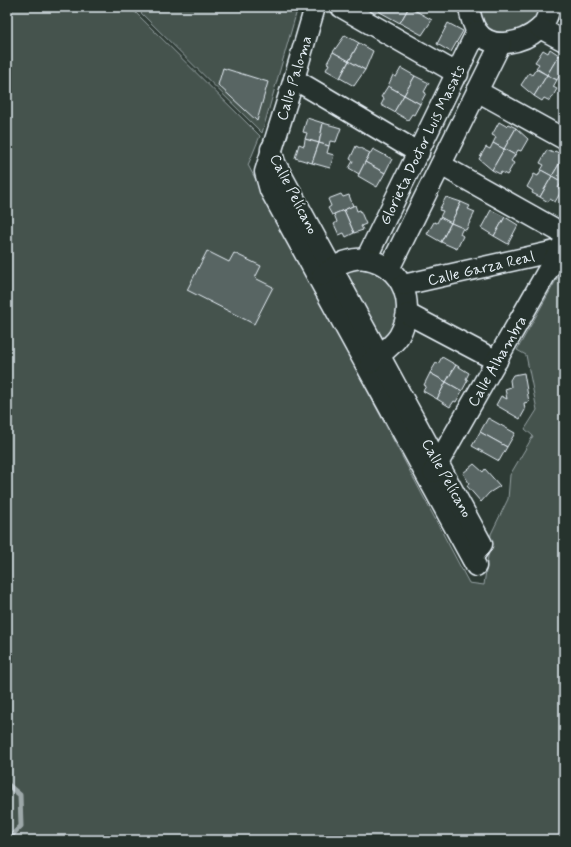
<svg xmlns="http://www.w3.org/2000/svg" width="571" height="847" viewBox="0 0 571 847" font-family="Mynerve,sans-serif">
<rect width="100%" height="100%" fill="#2e3b35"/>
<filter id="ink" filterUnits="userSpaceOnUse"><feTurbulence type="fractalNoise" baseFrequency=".025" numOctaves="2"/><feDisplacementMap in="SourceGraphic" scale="8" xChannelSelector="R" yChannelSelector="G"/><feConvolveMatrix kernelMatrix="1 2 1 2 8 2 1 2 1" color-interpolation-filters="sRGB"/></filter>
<g filter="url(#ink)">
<!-- green -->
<g fill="#45524e" stroke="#96a2a3">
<polygon points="7,7 130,7 260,136 248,165 469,583 484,585 491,534 508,499 510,475 533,436 525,429 537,410 526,355 517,350 564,266 564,840 7,840"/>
<polygon points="135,7 298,7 262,133"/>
<polygon points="475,7 542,7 538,16 520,33 502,35 482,24"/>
<polygon points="359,267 387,275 402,311 384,341 345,271"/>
</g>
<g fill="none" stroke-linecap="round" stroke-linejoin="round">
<!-- stream -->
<polyline stroke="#9da8a9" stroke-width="5" points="7,784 20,795 21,826 7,840"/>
</g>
<!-- building -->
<g fill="#596563" stroke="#e8f1f8">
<polygon points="380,7 409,7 400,23 378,11"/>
<polygon points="409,7 432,20 422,35 400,23"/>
<polygon points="448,23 463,31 451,52 437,44"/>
<polygon points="345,35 359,43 349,61 333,52"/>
<polygon points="359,43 373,51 365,70 349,61"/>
<polygon points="550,49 559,55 547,75 536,68 539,64 535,62 543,50 548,53"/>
<polygon points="333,52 349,61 340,78 326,70 329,64 327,63"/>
<polygon points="559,55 564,58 564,76 560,75 557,80 547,75"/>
<polygon points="349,61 365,70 354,86 340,78"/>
<polygon points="223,68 268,82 257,121 218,85"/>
<polygon points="401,68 415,76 404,95 388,86 393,75 396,77"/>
<polygon points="536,69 547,75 534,96 521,85 529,73 532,75"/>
<polygon points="547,75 557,80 553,87 557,89 550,101 544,98 542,101 534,96"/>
<polygon points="415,76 429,83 424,92 426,93 420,104 404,95"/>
<polygon points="388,86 404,95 394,112 381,105 384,99 381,97"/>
<polygon points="404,95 420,104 414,115 412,114 408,120 394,112"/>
<polygon points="307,118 323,123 319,143 305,139 307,133 303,132"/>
<polygon points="499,122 506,126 508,124 516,128 504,149 493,143 496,137 492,135"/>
<polygon points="323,123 341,128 336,142 330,141 329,146 319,143"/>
<polygon points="516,128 528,139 521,151 518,150 515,155 504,149"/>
<polygon points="305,139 319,143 312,163 295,158 299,144 304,146"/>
<polygon points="319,143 329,146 327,153 334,155 330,168 312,163"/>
<polygon points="493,143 504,149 492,170 479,159 486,147 490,149"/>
<polygon points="356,146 370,153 359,174 349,168 353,161 350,159"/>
<polygon points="373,149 392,159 385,173 365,162"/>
<polygon points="504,149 515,155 511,161 514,163 507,175 501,172 500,174 492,170"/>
<polygon points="547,150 553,153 555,151 564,156 552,176 541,170 544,165 540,163"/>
<polygon points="564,156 564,179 562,182 552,176"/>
<polygon points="365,162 385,173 377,187 358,176"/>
<polygon points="541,170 552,176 540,197 532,193 533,191 527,187 534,174 538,176"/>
<polygon points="552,176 562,182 558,188 562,190 555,202 550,199 548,202 540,197"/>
<polygon points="341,194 343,197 349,195 353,206 332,215 328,208 331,206 328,199"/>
<polygon points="446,197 461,202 451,223 440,217 443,211 439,210"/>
<polygon points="461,202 470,206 468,209 475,212 466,230 451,223"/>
<polygon points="355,205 357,211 360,210 366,224 361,226 363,230 354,233 344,210"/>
<polygon points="344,210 354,233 346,237 344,233 339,235 334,224 337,222 334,214"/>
<polygon points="491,210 505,217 494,236 481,228"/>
<polygon points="440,217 451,223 441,242 427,234 434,222 437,223"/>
<polygon points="505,217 518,225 508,244 494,236"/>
<polygon points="451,223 463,228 460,234 463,236 457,249 441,242"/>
<polygon points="207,251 229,262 234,253 261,266 255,278 273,287 254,324 187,290"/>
<polygon points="442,357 456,365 446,382 430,373 436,363 438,364"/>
<polygon points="456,365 469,373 466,379 468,380 462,391 446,382"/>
<polygon points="430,373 446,382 437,399 423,391 426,386 424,385"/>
<polygon points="524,373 529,402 524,403 525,410 520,419 496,405 501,396 507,399 505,389 511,387 510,380 513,375"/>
<polygon points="446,382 462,391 456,402 454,401 450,407 437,399"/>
<polygon points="488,418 515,433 507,447 480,432"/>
<polygon points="480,432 507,447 499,461 472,446"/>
<polygon points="474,464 483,472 485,469 500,486 489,493 481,502 467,486 469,483 463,473"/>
</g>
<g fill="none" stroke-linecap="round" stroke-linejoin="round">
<defs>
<g id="minor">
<polyline points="315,7 294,79 265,172 270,190 476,566"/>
<polyline points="341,7 458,74"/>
<path d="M469,7C470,14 473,25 477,31C491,52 524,42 539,29C545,25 548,13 551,7"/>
<polyline points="540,28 564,41"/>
<polyline points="294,79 419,153"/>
<polyline points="477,91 564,139"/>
<polyline points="271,149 275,163 482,544 472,558"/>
<polyline points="441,165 564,234"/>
<polyline points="366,259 477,31"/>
<polyline points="389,269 501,43"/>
<path d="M322,276C334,266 350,256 367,259C403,267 417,304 399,336C393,346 379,355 370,363"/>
<polyline points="403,285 560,250"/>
<polyline points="408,314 497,361"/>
<polyline points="433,472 564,242"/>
</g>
</defs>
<!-- minor casing -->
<use href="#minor" stroke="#e8f1f8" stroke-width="23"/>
<!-- minor -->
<use href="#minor" stroke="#26332d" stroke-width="20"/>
</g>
</g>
<g text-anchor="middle" stroke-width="4" stroke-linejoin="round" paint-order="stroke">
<!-- street labels -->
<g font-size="15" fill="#e8f1f8" stroke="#26332d">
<text transform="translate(294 78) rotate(-73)" y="5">Calle Paloma</text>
<text transform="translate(422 145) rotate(-64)" y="5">Glorieta Doctor Luis Masats</text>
<text transform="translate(294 194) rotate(63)" y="5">Calle Pelícano</text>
<text transform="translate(481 268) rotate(-13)" y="5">Calle Garza Real</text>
<text transform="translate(497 361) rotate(-60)" y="5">Calle Alhambra</text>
<text transform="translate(447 478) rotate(61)" y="5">Calle Pelícano</text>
</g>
</g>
<!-- margin -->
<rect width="571" height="847" fill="none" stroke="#26332d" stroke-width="24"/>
<rect x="12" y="12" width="547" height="823" fill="none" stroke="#e8f1f8" stroke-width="1.5" filter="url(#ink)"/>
</svg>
